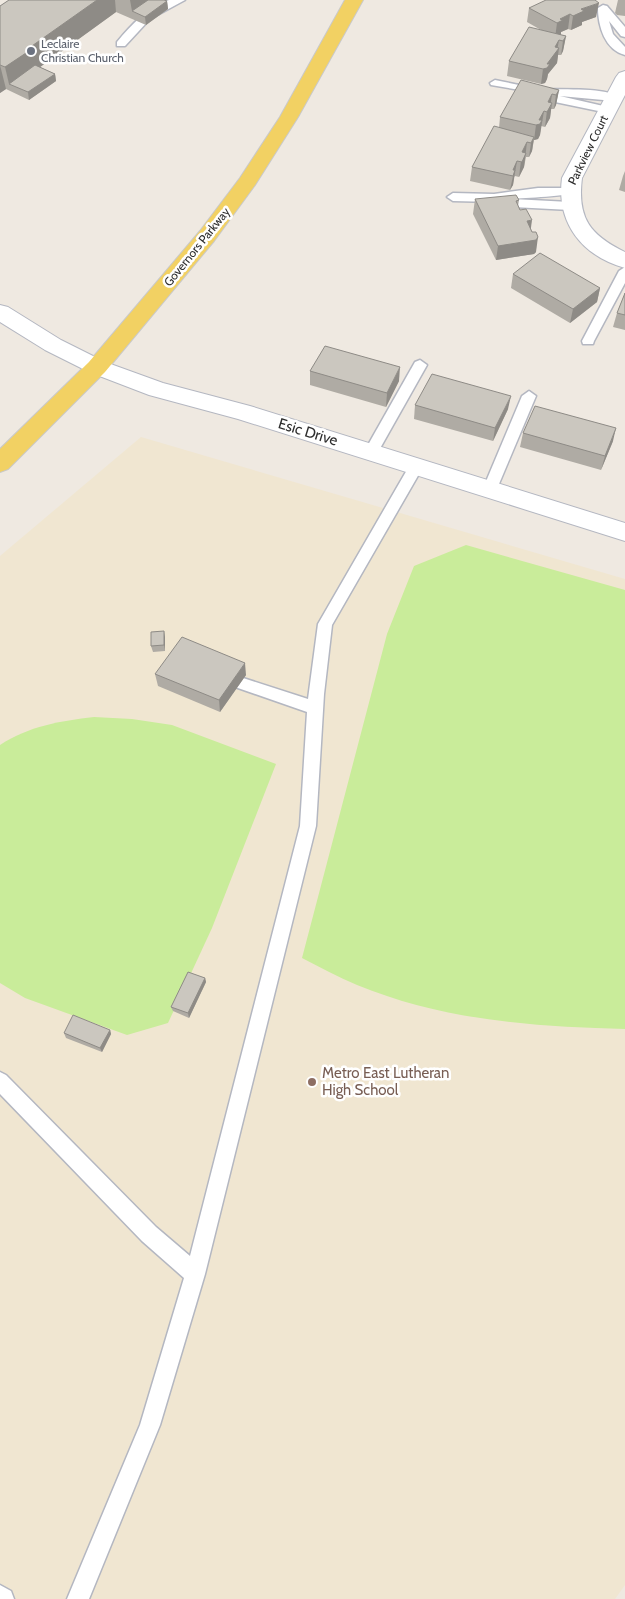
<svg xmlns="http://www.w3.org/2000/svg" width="625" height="1599" viewBox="0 0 625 1599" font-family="Cabin,sans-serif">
<rect width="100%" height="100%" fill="#efe9e1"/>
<!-- education -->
<polygon fill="#f0e6d1" points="141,437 625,579 625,1585 615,1599 0,1599 0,556"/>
<!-- pitch -->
<g fill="#c9ec9a">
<path d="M466,545L625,590V1029C534,1027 442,1020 357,985C338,977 320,967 302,958L387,634L414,566Z"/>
<path d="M94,717L132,719L172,725L276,764L212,928L168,1023L127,1035L25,998L0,983V745C29,726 60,721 94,717Z"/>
</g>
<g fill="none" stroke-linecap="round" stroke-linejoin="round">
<defs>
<g id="service">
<path d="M169,0H185L150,19L125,46H117V42C132,24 147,8 169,0Z"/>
<path d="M603,5L607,6L625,27V37L621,36L609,21L613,34L625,47V55C605,50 598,26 598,8Z"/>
<path d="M495,80C511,83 530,88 546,89C562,90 608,87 620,98L614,101L560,96L612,108V112L608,113L555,102L543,94L491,85L490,83Z"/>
<path d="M538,188H569L575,192C571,196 523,198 512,199L570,202L576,206L570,210L513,207L494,202L453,201L447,197L453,193L494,194Z"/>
<polygon points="625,267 625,283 594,341 593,344 583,344 582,341 619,271"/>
<polygon points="420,360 427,365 378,452 371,457 366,456 364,452 415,362"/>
<polygon points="529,391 536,396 496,491 494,495 484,495 482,491 522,396"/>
<polygon points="416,462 423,467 332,625 324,694 316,826 205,1274 160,1425 89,1599 67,1599 140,1425 184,1278 142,1241 0,1094 0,1072 6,1075 156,1227 190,1256 300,826 307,712 235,687 232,683 235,679 240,677 308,699 318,624 411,463"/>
<polygon points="0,1585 11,1591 14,1599 0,1599"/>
</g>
<path id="minor" d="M625,71V95L582,178C577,218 590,235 625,252V268C582,256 556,223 562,178L616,77L619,73Z"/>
<polygon id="tertiary" points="0,305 8,307 61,340 105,362 163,383 250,406 625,523 625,541 238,419 149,395 89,372 45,350 0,322"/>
<polygon id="primary" points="345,0 363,0 298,117 255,185 214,241 105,372 8,469 0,472 0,449 89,362 200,231 240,178 280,117"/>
</defs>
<!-- service casing -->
<use href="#service" stroke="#b4b7c1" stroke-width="3"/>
<!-- minor casing -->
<use href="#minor" stroke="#b4b7c1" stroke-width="2"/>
<!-- tertiary casing -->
<use href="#tertiary" stroke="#b4b7c1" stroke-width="2"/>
<!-- primary casing -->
<use href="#primary" stroke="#c9c9c9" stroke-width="2"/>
<!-- service -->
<use href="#service" fill="#fff" fill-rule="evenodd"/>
<!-- minor -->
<use href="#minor" fill="#fff" fill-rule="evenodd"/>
<!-- tertiary -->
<use href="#tertiary" fill="#fff" fill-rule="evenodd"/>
<!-- primary -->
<use href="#primary" fill="#f2d163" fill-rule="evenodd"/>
</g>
<!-- wall -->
<g fill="#afaba4">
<polygon points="9,0 164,0 167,1 168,9 146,25 116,12 40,67 55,74 56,81 29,100 6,89 0,93 0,6"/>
<polygon points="618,0 625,0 625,16 617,15 615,13"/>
<polygon points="529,8 596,17 582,22 582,25 571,30 568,29 561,32 560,35 566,36 563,51 561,55 558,55 557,63 548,74 547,79 545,83 541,84 507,76 509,61 541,30 527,22"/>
<polygon points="559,90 556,105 554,109 551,109 550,118 545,127 541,126 540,135 538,139 534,140 532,151 529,157 526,157 524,167 519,177 515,176 514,177 513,185 510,190 470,181 472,167 499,128 500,117"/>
<polygon points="625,171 625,192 619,190 623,176"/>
<polygon points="475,199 519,200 518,206 531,229 536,252 534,254 496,260 473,214"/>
<polygon points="513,274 600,288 597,302 570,323 511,288"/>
<polygon points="625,293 625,330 613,327 617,313"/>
<polygon points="310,371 399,381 386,407 310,385"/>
<polygon points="415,405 508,409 493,441 414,419"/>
<polygon points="523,433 613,441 601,470 520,447"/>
<polygon points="164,631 165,651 153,652 151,646"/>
<polygon points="155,674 246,675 220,712 158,686"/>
<polygon points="205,978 206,982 189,1018 173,1011 171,1007"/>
<polygon points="110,1030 111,1034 102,1052 66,1038 64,1033"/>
</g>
<!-- shaded-wall -->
<g fill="#8e8b86">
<polygon points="97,0 115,0 116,12 36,70 9,84 5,67 29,48"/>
<polygon points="130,0 159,0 132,11"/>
<polygon points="167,1 168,9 146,25 145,17"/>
<polygon points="599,3 596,17 582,22 582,25 571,30 573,16 581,9"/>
<polygon points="570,14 568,29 561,32 561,35 555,38 557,23 560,19"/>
<polygon points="566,36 563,51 561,55 563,41"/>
<polygon points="559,40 557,51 559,48 557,63 548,74 547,79 545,83 541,84 543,69"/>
<polygon points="0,65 6,89 0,93"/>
<polygon points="55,74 56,81 29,100 28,92"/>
<polygon points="559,90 556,105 554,109 556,95"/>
<polygon points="552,94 550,108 552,103 550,118 545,127 548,102"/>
<polygon points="544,111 540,135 538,139 534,140 536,125"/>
<polygon points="534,137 532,151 529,157 531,143"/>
<polygon points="527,142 524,167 519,177 522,152"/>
<polygon points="517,161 513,185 510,190 513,176 513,170"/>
<polygon points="532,220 530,235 527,221"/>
<polygon points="538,237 536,252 534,254 496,260 498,246"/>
<polygon points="600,288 597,302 570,323 573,309"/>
<polygon points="400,367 399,381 386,407 387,393"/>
<polygon points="511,396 508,409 493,441 495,428"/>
<polygon points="616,428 613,441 601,470 605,456"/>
<polygon points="164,631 165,637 165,651 164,645"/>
<polygon points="245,663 246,675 220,712 219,700"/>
<polygon points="205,978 206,982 189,1018 188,1013"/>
<polygon points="110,1030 111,1034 102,1052 100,1048"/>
</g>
<!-- building -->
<g fill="#cbc7bf" stroke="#8e8b86">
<polygon points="9,0 97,0 29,48 32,49 5,67 0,65 0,6"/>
<polygon points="148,0 164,0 167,1 145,17 132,11"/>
<polygon points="546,0 595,0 599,3 581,9 584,11 573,16 570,14 560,19 563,20 557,23 529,8"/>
<polygon points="529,27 566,36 563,41 559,40 555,47 559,48 547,64 550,64 547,68 543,69 509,61"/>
<polygon points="35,65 55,74 28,92 9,84"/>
<polygon points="521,80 559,90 556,95 552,94 548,102 552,103 547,112 544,111 539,120 542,120 540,124 536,125 500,117"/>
<polygon points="494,126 534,137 531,143 527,142 522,152 526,153 522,162 517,161 513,170 515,170 513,176 472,167"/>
<polygon points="516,195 519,200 516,201 520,210 526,209 532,220 527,221 532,232 536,232 538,237 536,240 498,246 475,199"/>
<polygon points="540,253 600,288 573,309 513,274"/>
<polygon points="625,293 625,315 617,313"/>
<polygon points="325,346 400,367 387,393 310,371"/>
<polygon points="432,374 511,396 495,428 415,405"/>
<polygon points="535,406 616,428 605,456 523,433"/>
<polygon points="164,631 164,645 151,646 151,632"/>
<polygon points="182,637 245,663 219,700 155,674"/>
<polygon points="188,972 205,978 188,1013 171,1007"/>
<polygon points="73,1015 110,1030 100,1048 64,1033"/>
</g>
<!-- markers -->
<circle fill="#6b7280" stroke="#fff" stroke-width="2" cx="31" cy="51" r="5"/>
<circle fill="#8d6e63" stroke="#fff" stroke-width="2" cx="312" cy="1082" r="5"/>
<g text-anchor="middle" stroke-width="5" stroke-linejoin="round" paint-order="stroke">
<!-- far-worship labels -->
<g font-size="12" fill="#5b616d" stroke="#fff" text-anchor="start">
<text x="41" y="48">Leclaire<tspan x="41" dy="14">Christian Church</tspan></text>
</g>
<!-- far-street labels -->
<g font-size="12" fill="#2e2e2e" stroke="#fff">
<text transform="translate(588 150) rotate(-64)" y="4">Parkview Court</text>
<text transform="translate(197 247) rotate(-51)" y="4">Governors Parkway</text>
</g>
<!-- street labels -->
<g font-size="15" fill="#2e2e2e" stroke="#fff">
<text transform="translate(308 432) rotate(17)" y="5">Esic Drive</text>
</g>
<!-- education labels -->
<g font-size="15" fill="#785e54" stroke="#fff" text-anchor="start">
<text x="322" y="1078">Metro East Lutheran<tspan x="322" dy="17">High School</tspan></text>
</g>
</g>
</svg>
